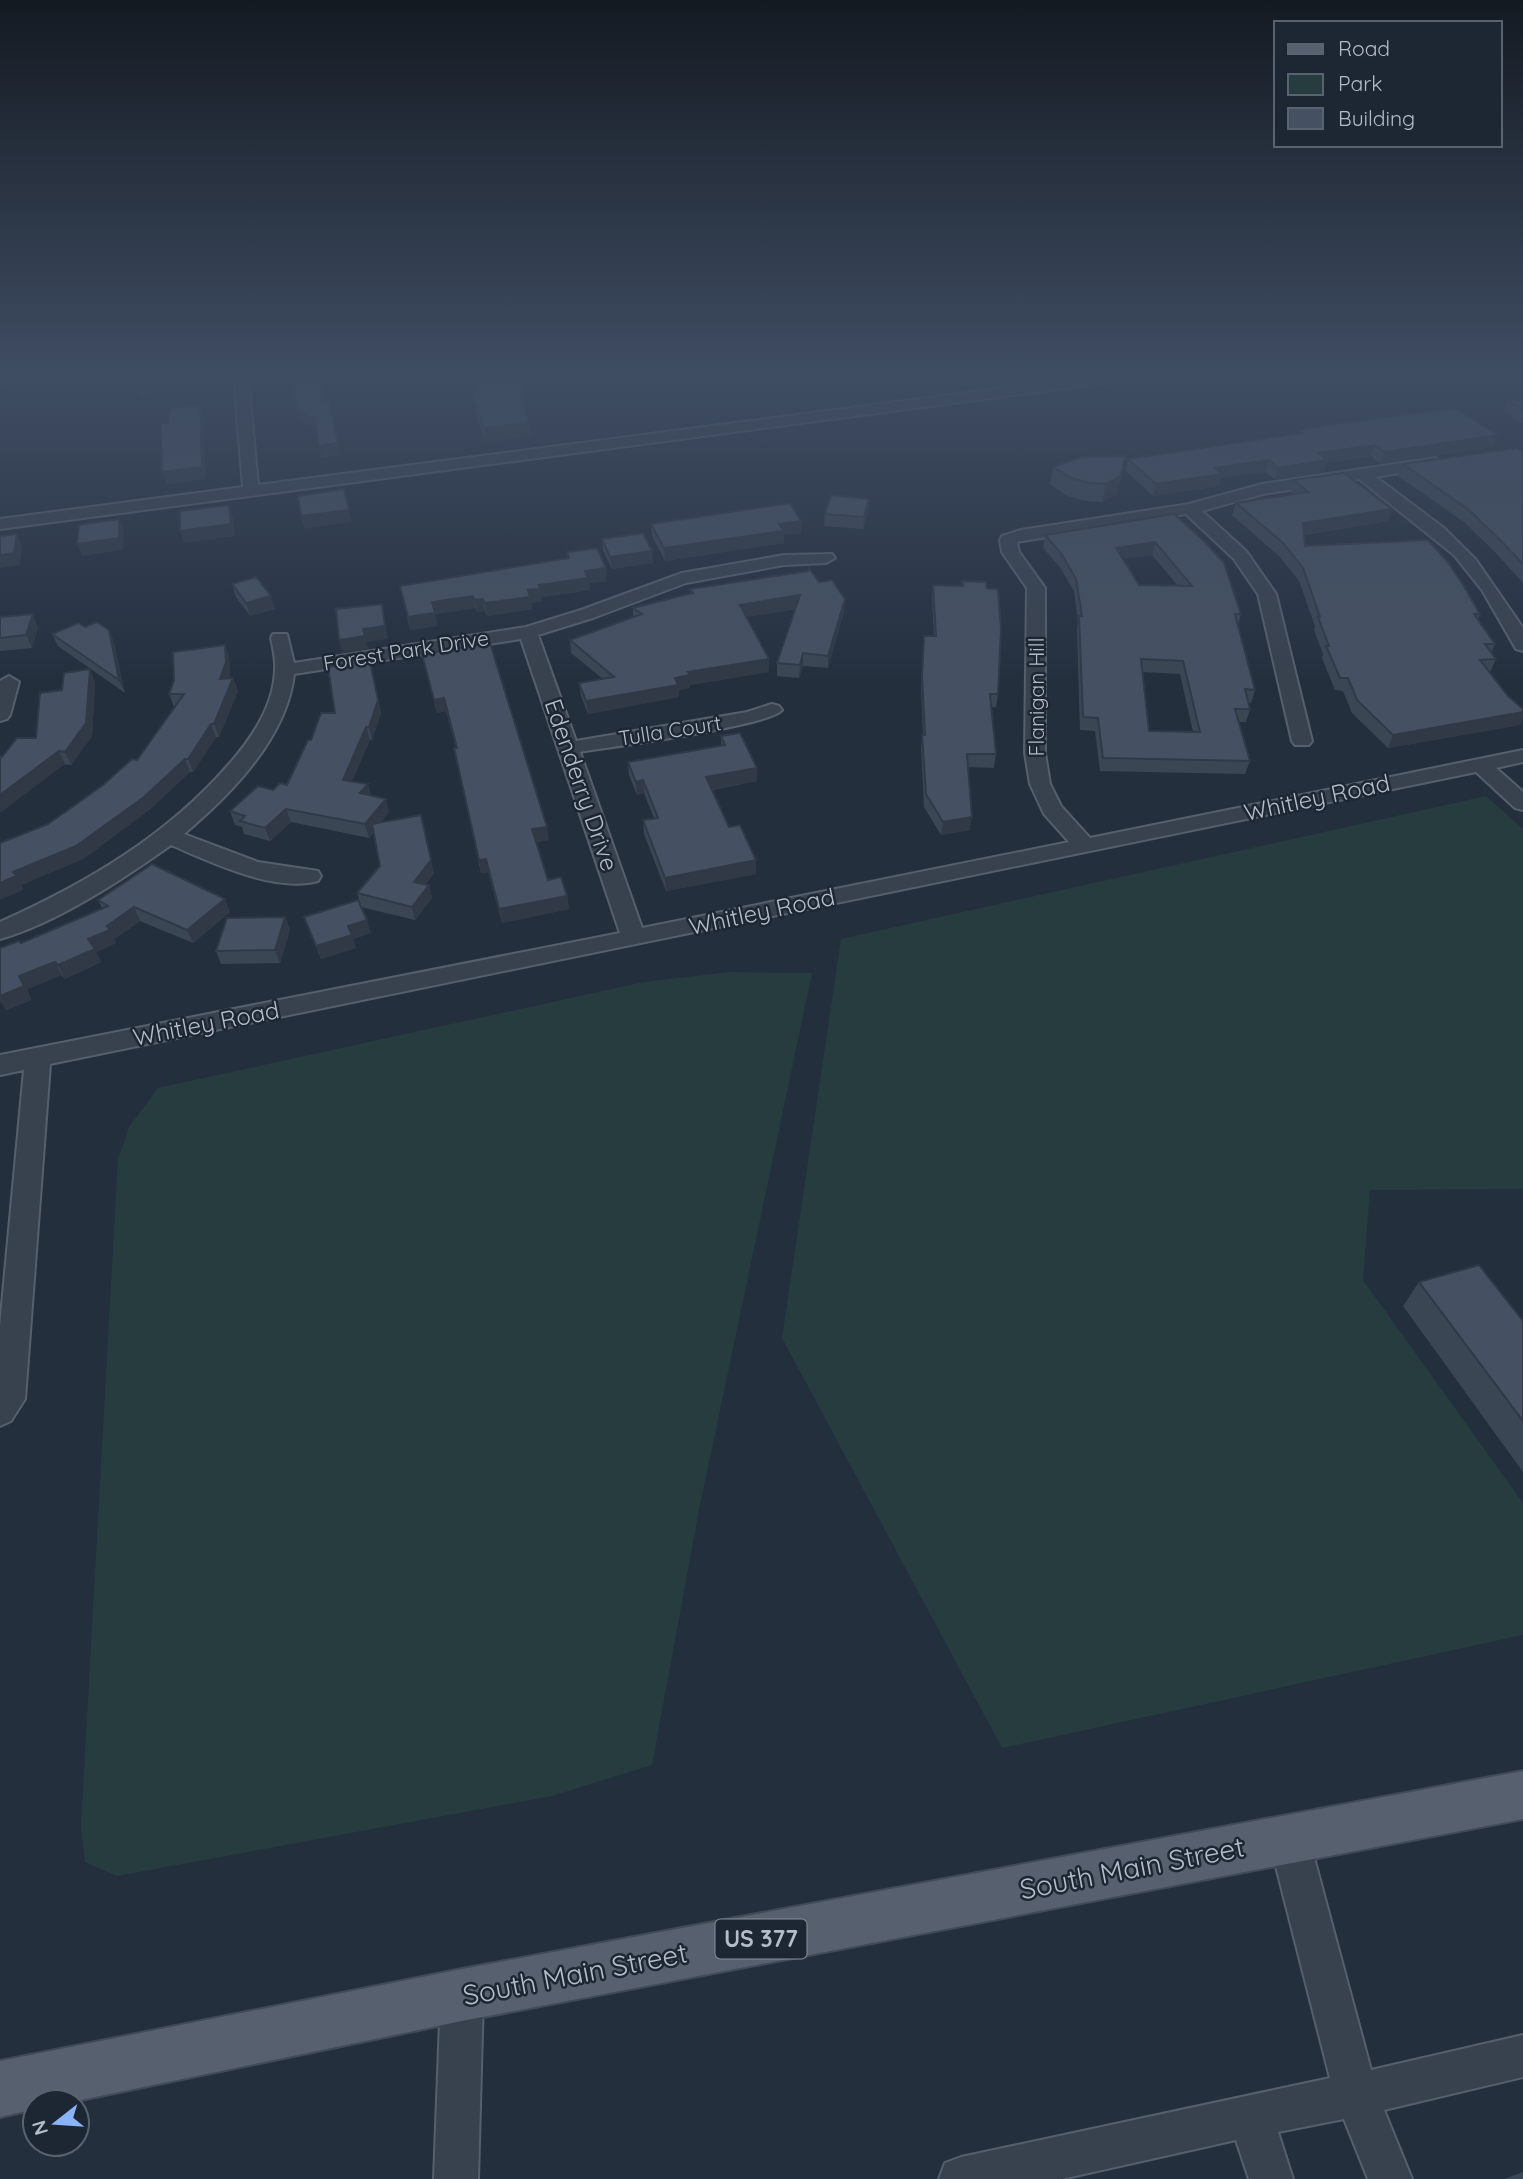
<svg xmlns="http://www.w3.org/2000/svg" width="1523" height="2179" viewBox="0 0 1523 2179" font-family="Quicksand,sans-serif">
<rect width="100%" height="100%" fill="#242f3e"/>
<!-- green -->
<g fill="#263c3f">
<polygon points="1486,796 1523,829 1523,1189 1370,1190 1363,1280 1523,1503 1523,1635 1002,1748 782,1338 841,939"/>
<polygon points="729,972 812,973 699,1510 652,1765 552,1796 117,1876 85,1862 81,1826 118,1159 129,1127 158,1088 644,982"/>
</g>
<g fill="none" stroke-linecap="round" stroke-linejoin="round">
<defs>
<g id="minor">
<polygon points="0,377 26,377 19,381 0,383"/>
<polygon points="234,377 248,377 258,485 1088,377 1127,377 1120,381 0,529 0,519 243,487"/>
<path d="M1435,458L1440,460L1443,463L1440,466L1376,477L1444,528L1476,560L1523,628V651L1516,649L1482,590L1454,555L1359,479L1263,494L1202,511L1246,551L1276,594L1312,741L1309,745H1295L1292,741L1258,594L1234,559L1186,514L1017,542L1019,552L1045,588V753L1050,784L1061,806L1090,838L1523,750V762L1496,768L1523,792V810L1515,808L1476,772L50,1064L25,1399L11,1421L0,1426V1326L24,1070L0,1075V1055L620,933L521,639L294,674C287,738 231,794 184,834L258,862L318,871L321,876L318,881C274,893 211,862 171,845C123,879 57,923 0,939V922C87,883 167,836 230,763C252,738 274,705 275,670C276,659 273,648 271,638L273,634H287L294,663L526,627L581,610L682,573L784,555L832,554L835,558L826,563L784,565L686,583L593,618L538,635L576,741L747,712L772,704L779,706L782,710C770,726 610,747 580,752L642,928L1069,842L1044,814L1030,784L1025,753L1027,588L1002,552L1000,540L1002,536L1021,530L1189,504L1262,484Z"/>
<polygon points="9,676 19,682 10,715 7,719 0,721 0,681"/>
<polygon points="1289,1819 1303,1825 1309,1839 1371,2070 1523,2035 1523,2077 1384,2110 1412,2179 1368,2179 1344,2119 1278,2132 1293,2179 1249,2179 1236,2140 1062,2179 939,2179 945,2163 961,2157 1330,2078 1269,1839 1275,1825"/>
<polygon points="462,1974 477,1980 483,1995 478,2179 434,2179 441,1995 447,1980"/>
</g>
<polygon id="major" points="1523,1771 1523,1819 462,2021 71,2102 35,2102 35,2109 0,2117 0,2061 462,1969"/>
</defs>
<!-- minor casing -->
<use href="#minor" stroke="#565f6c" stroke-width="4"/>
<!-- major casing -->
<use href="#major" stroke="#414a57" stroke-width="4"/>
<!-- minor -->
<use href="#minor" fill="#38414e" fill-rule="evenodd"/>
<!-- major -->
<use href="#major" fill="#56606e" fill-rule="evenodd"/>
</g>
<!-- wall -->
<g fill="#3b4654" fill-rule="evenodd">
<polygon points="470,377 524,377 526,416 529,422 531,436 486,442 476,415 474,401 474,382"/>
<polygon points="1523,399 1523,424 1504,412 1508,401"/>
<polygon points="1299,430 1493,447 1381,464 1371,456 1327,463 1324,472 1275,479 1265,472 1221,478 1219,486 1153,496 1125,470 1128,459 1298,433"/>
<polygon points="1523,451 1523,583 1495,552 1464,522 1398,476 1403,464"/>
<polygon points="1126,456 1117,494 1102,502 1086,501 1067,496 1050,484 1053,467"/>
<polygon points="1294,480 1388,521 1304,535 1305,546 1480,614 1478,619 1495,644 1491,653 1496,659 1490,672 1508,696 1523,712 1523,718 1520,725 1388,748 1352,713 1343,691 1335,690 1322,658 1323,654 1314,630 1315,626 1299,581 1279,556 1232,515 1236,503 1293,494 1291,492"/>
<polygon points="868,511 863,529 824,526 825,514"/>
<path d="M1174,514L1241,614L1238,625L1255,690L1251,703H1249L1250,709L1246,722H1239L1250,761L1245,774L1100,771L1095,731L1080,730L1077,629L1078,621L1074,591L1059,566L1043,548L1045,535ZM1152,555L1178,586L1139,585L1123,559ZM1142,672L1180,674L1193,732L1149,731Z"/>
<polygon points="801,521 801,533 784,535 784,543 665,561 652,536 651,524"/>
<polygon points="602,539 653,563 612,569 603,551"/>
<polygon points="567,552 607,581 589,583 590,590 541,597 542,601 531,603 532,609 487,616 485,611 477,612 475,608 435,614 437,626 410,630 400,586 568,558"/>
<polygon points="962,581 998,694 996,707 991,707 996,754 994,768 968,767 970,830 941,835 924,807 921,748 923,735 921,689 923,648 934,636 932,598 933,585 961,586"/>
<polygon points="819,582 844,611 828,668 803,666 799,678 777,676 777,663 796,609 746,617 769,672 690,685 690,688 679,690 679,697 588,714 581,696 579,683 603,679 571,653 570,640 633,617 633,608 690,593 690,589"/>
<polygon points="232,584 275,609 250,616 236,597"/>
<polygon points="0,617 38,627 32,648 0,651"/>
<polygon points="85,627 109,630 114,643 125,693 58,646 52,634"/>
<polygon points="225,645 229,657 230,675 229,679 233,678 238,691 219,737 216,737 193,772 190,772 149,810 83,859 21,885 23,890 1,899 0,896 0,843 48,824 137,760 174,707 169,694"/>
<polygon points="422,654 549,840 536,842 548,880 567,896 569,909 502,923 488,872 481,873 454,748 456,748 446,711 437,713"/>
<polygon points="371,665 381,713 372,740 370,740 352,781 368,784 371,795 389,812 381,822 434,873 426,884 429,885 432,898 415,920 361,907 371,933 353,939 356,948 321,959 304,917 361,906 357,893 380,866 374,832 369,838 291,822 270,841 244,834 242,827 235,825 230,811 273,790 287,785 311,740 335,713"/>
<polygon points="95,682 92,736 71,765 2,757 36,738 62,690"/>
<polygon points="721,736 757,768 757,781 712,790 729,827 756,874 666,891 644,834 643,820 654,818 644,793 637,795 629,775 628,762 721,746"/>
<polygon points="98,900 230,912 193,943 140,921 114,939 116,943 96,952 101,962 65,979 62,975 27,989 31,1000 6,1010 2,1003 21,943 102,908"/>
<polygon points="285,917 290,930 280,963 221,964 216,951"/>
<polygon points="1419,1282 1523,1321 1523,1472 1403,1306"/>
<polygon points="1523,2172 1523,2179 1504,2179"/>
</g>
<!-- shaded-wall -->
<g fill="#303945">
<polygon points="147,377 151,377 151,397 141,398 137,386"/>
<polygon points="524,377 527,423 529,422 531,436 486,442 484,428 525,413"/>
<polygon points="329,401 341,455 322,458 319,446"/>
<polygon points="200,405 203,417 206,479 166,484 162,472"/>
<polygon points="297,410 301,410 314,416 316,428 312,429 311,424 305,425 304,421 300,422"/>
<polygon points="1498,435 1493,447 1381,464 1385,452"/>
<polygon points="1375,445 1371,456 1327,463 1324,472 1275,479 1278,468 1318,453"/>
<polygon points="1126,456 1117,494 1102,502 1106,484"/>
<polygon points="1269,460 1265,472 1221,478 1219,486 1153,496 1156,484 1215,468"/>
<polygon points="344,489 352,522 304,529 301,516"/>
<polygon points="869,499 868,511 863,529 864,517"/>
<polygon points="229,505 233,517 235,536 184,543 180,531"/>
<polygon points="1392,509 1388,521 1299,535 1303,523"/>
<polygon points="119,519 124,531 123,550 82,556 77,544"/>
<polygon points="801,521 801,533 784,535 784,543 665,561 664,548 779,524"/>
<polygon points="17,534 22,546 20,565 0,568 0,555"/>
<polygon points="1155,542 1152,555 1113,561 1116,548"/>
<polygon points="652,551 653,563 612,569 610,557"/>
<polygon points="606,568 607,581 589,583 590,590 541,597 542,601 531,603 532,609 487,616 485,603 528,590 539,585 585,571"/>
<polygon points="800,595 800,608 740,618 740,605"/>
<polygon points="271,596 275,609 250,616 246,603"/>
<polygon points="473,596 475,608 435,614 437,626 410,630 408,617 432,602"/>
<polygon points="483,599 485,611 477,612 474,600"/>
<polygon points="845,599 844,611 828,668 828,656"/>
<polygon points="382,604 388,639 366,642 368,649 342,653 339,640 363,629"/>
<polygon points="33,614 38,627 32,648 26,635"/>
<polygon points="109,630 114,643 125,693 119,680"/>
<polygon points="225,645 229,657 230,675 225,692 220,679"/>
<polygon points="803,653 803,666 799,678 800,665"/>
<polygon points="769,659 769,672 690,685 690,688 679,690 679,697 588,714 586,701 675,678 688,672"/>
<polygon points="371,665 381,713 372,740 369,727"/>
<polygon points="90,669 95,682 92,736 71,765 65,752"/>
<polygon points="233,678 238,691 219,737 214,724"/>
<polygon points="444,698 446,711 437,713 434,700"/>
<polygon points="1523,712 1523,718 1520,725 1388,748 1393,735"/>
<polygon points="211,724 216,737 193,772 188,759"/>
<polygon points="366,727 370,740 347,793 343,780"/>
<polygon points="59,751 65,764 0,813 0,795"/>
<polygon points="185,759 190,772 149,810 83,859 21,885 23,890 1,899 0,896 0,883 13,872"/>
<polygon points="757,768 757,781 707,790 706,777"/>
<polygon points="643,780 644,793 637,795 636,782"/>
<polygon points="368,784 371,797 360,793"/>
<polygon points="386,799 389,812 369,838 365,824"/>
<polygon points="286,809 291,822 270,841 265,828"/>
<polygon points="421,815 434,873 418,895 414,882"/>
<polygon points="972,817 970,830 941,835 943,822"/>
<polygon points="547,827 549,840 534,842 532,829"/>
<polygon points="486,859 488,872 481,873 479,860"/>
<polygon points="756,860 756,874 666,891 665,878"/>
<polygon points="429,885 432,898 415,920 412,907"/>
<polygon points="567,896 569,909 502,923 499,909"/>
<polygon points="225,899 230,912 193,943 187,930"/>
<polygon points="134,907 140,921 114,939 116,943 96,952 101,962 65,979 58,965 88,939"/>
<polygon points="285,917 290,930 280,963 275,950"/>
<polygon points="367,920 371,933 353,939 356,948 321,959 316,946 348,926"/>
<polygon points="55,962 62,975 27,989 31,1000 6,1010 2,1003 0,1003 0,996 19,976"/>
</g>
<!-- building -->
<g fill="#455162" stroke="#303945" stroke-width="2" fill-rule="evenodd">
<polygon points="135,377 147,377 147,385 137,386"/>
<polygon points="291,377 320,377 325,401 329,401 338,443 319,446 314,416 309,417 308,413 302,413 301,410 297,410"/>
<polygon points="474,377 524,377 525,413 529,422 484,428 474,401"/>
<polygon points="1523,399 1523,409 1508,401"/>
<polygon points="200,405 202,467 162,472 161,424 169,423 169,409"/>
<polygon points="1456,408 1498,435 1385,452 1375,445 1318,453 1328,460 1278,468 1269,460 1215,468 1222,474 1156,484 1128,459 1302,433 1299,430 1335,424"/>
<polygon points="1517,448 1523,451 1523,564 1500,540 1469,510 1403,464"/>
<polygon points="1126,456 1120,476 1106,484 1089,483 1071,478 1053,467 1081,457"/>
<polygon points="1344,473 1392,509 1303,523 1305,546 1428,540 1447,561 1462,583 1480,614 1474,614 1495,644 1485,644 1496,659 1480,660 1508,696 1523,709 1523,712 1393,735 1357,700 1348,678 1340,678 1326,646 1329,646 1318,617 1320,617 1303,568 1283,543 1236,503 1308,492 1294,480"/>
<polygon points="344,489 349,510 301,516 298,496"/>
<polygon points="831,495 869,499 864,517 825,514"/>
<polygon points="790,503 801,521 779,524 784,531 664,548 651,524"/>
<polygon points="229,505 231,524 180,531 180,511"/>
<path d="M1174,514L1204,541L1224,563L1241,614H1235L1255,690L1245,689L1250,709H1235L1250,761L1103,758L1098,718L1083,717L1079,616H1082L1076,579L1061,553L1045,535ZM1155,542L1192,586L1139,585L1116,548ZM1141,659L1183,661L1200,732L1149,731Z"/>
<polygon points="119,519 119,538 77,544 79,525"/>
<polygon points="643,533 652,551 610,557 602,539"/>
<polygon points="17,534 14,553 0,555 0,536"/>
<polygon points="597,548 606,568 585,571 588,578 539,585 540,589 528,590 530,597 485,603 483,599 474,600 473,596 432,602 435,613 408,617 400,586 569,558 567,552"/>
<polygon points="809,568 819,582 832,580 845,599 828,656 803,653 800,665 777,663 800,595 740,605 769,659 688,672 690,675 675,678 678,685 586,701 579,683 614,677 570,640 642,614 633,608 693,593 690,589 808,571"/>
<polygon points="256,577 271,596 246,603 232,584"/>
<polygon points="962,581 986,582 987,588 998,589 1001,629 998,694 990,694 996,754 967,754 972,817 943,822 926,794 922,735 925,735 922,676 924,636 936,636 933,585 963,586"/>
<polygon points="382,604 385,626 363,629 365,636 339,640 336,609"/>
<polygon points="33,614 26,635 0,638 0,617"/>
<polygon points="97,622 109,630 119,680 52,634 78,623 85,627"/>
<polygon points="490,643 547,827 532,829 548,880 561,877 567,896 499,909 486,859 479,860 454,748 457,748 444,698 434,700 422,654"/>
<polygon points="225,645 226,662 220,679 233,678 214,724 211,724 188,759 185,759 144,797 76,846 13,872 16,876 0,883 0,843 48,824 103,785 132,759 137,760 184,694 169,694 174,680 173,652"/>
<polygon points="368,652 378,700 369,727 366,727 343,780 368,784 360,793 386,799 365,824 286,809 265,828 240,821 245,816 230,811 258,786 273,790 280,783 287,785 308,740 311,740 321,713 335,713 328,667 341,665 340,656"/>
<polygon points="90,669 86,723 65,752 59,751 0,795 0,756 2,757 17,738 36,738 40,693 62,690 64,673"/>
<polygon points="740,733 757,768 706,777 729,827 740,825 756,860 665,878 643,820 658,818 643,780 636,782 628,762 725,745 721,736"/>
<polygon points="421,815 431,860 414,882 429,885 412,907 357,893 380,866 372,824"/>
<polygon points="152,864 225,899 187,930 134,907 107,926 110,930 88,939 95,949 58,965 55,962 19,976 24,986 0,996 0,948 19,941 21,943 108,906 98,900"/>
<polygon points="358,900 367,920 348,926 352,935 316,946 304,917"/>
<polygon points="285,917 275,950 216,951 227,918"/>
<polygon points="1479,1265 1523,1321 1523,1421 1419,1282"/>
</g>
<!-- sky -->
<linearGradient id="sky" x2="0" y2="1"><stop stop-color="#141a22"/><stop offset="0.55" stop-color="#3f4d63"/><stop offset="1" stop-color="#3f4d63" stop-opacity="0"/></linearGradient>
<rect width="1523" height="682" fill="url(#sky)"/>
<g text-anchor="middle" stroke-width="5" stroke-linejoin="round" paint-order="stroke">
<!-- far-street labels -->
<g font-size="21" fill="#b4bcc9" stroke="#1d2633">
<text transform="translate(406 651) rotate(-9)" y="7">Forest Park Drive</text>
<text transform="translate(1037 697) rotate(-90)" y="7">Flanigan Hill</text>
<text transform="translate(670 731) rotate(-9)" y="7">Tulla Court</text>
</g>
<!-- shield labels -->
<rect fill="#1d2633" stroke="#878f9c" stroke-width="2" x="715.5" y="1919.5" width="91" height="39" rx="5"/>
<g font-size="23" font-weight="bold" fill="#b4bcc9">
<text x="761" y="1947">US 377</text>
</g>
<!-- street labels -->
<g font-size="24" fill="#b4bcc9" stroke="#1d2633">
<text transform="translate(581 785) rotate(71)" y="8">Edenderry Drive</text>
<text transform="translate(1317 798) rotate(-12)" y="8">Whitley Road</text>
<text transform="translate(762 912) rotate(-12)" y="8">Whitley Road</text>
<text transform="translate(206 1024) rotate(-11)" y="8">Whitley Road</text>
</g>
<!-- near-street labels -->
<g font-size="28" fill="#b4bcc9" stroke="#1d2633">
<text transform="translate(1132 1868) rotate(-11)" y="10">South Main Street</text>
<text transform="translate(575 1974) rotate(-11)" y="10">South Main Street</text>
</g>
</g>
<!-- legend -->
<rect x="1274" y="21" width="228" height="126" fill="#1d2633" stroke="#59626f" stroke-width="2"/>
<rect x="1288" y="44" width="35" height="10" fill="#56606e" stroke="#59626f" stroke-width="2"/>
<text x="1338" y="56" font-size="21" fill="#b4bcc9">Road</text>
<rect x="1288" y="74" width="35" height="21" fill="#263c3f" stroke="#59626f" stroke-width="2"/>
<text x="1338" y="91" font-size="21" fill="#b4bcc9">Park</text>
<rect x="1288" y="108" width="35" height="21" fill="#455162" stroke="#59626f" stroke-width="2"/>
<text x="1338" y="126" font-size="21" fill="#b4bcc9">Building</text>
<!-- north arrow -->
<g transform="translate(56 2123) rotate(253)"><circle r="33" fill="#1d2633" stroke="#59626f" stroke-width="2"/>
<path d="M0-5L12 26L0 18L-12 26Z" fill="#8ab4f8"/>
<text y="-10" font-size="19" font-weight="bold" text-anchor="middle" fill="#b4bcc9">N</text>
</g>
</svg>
